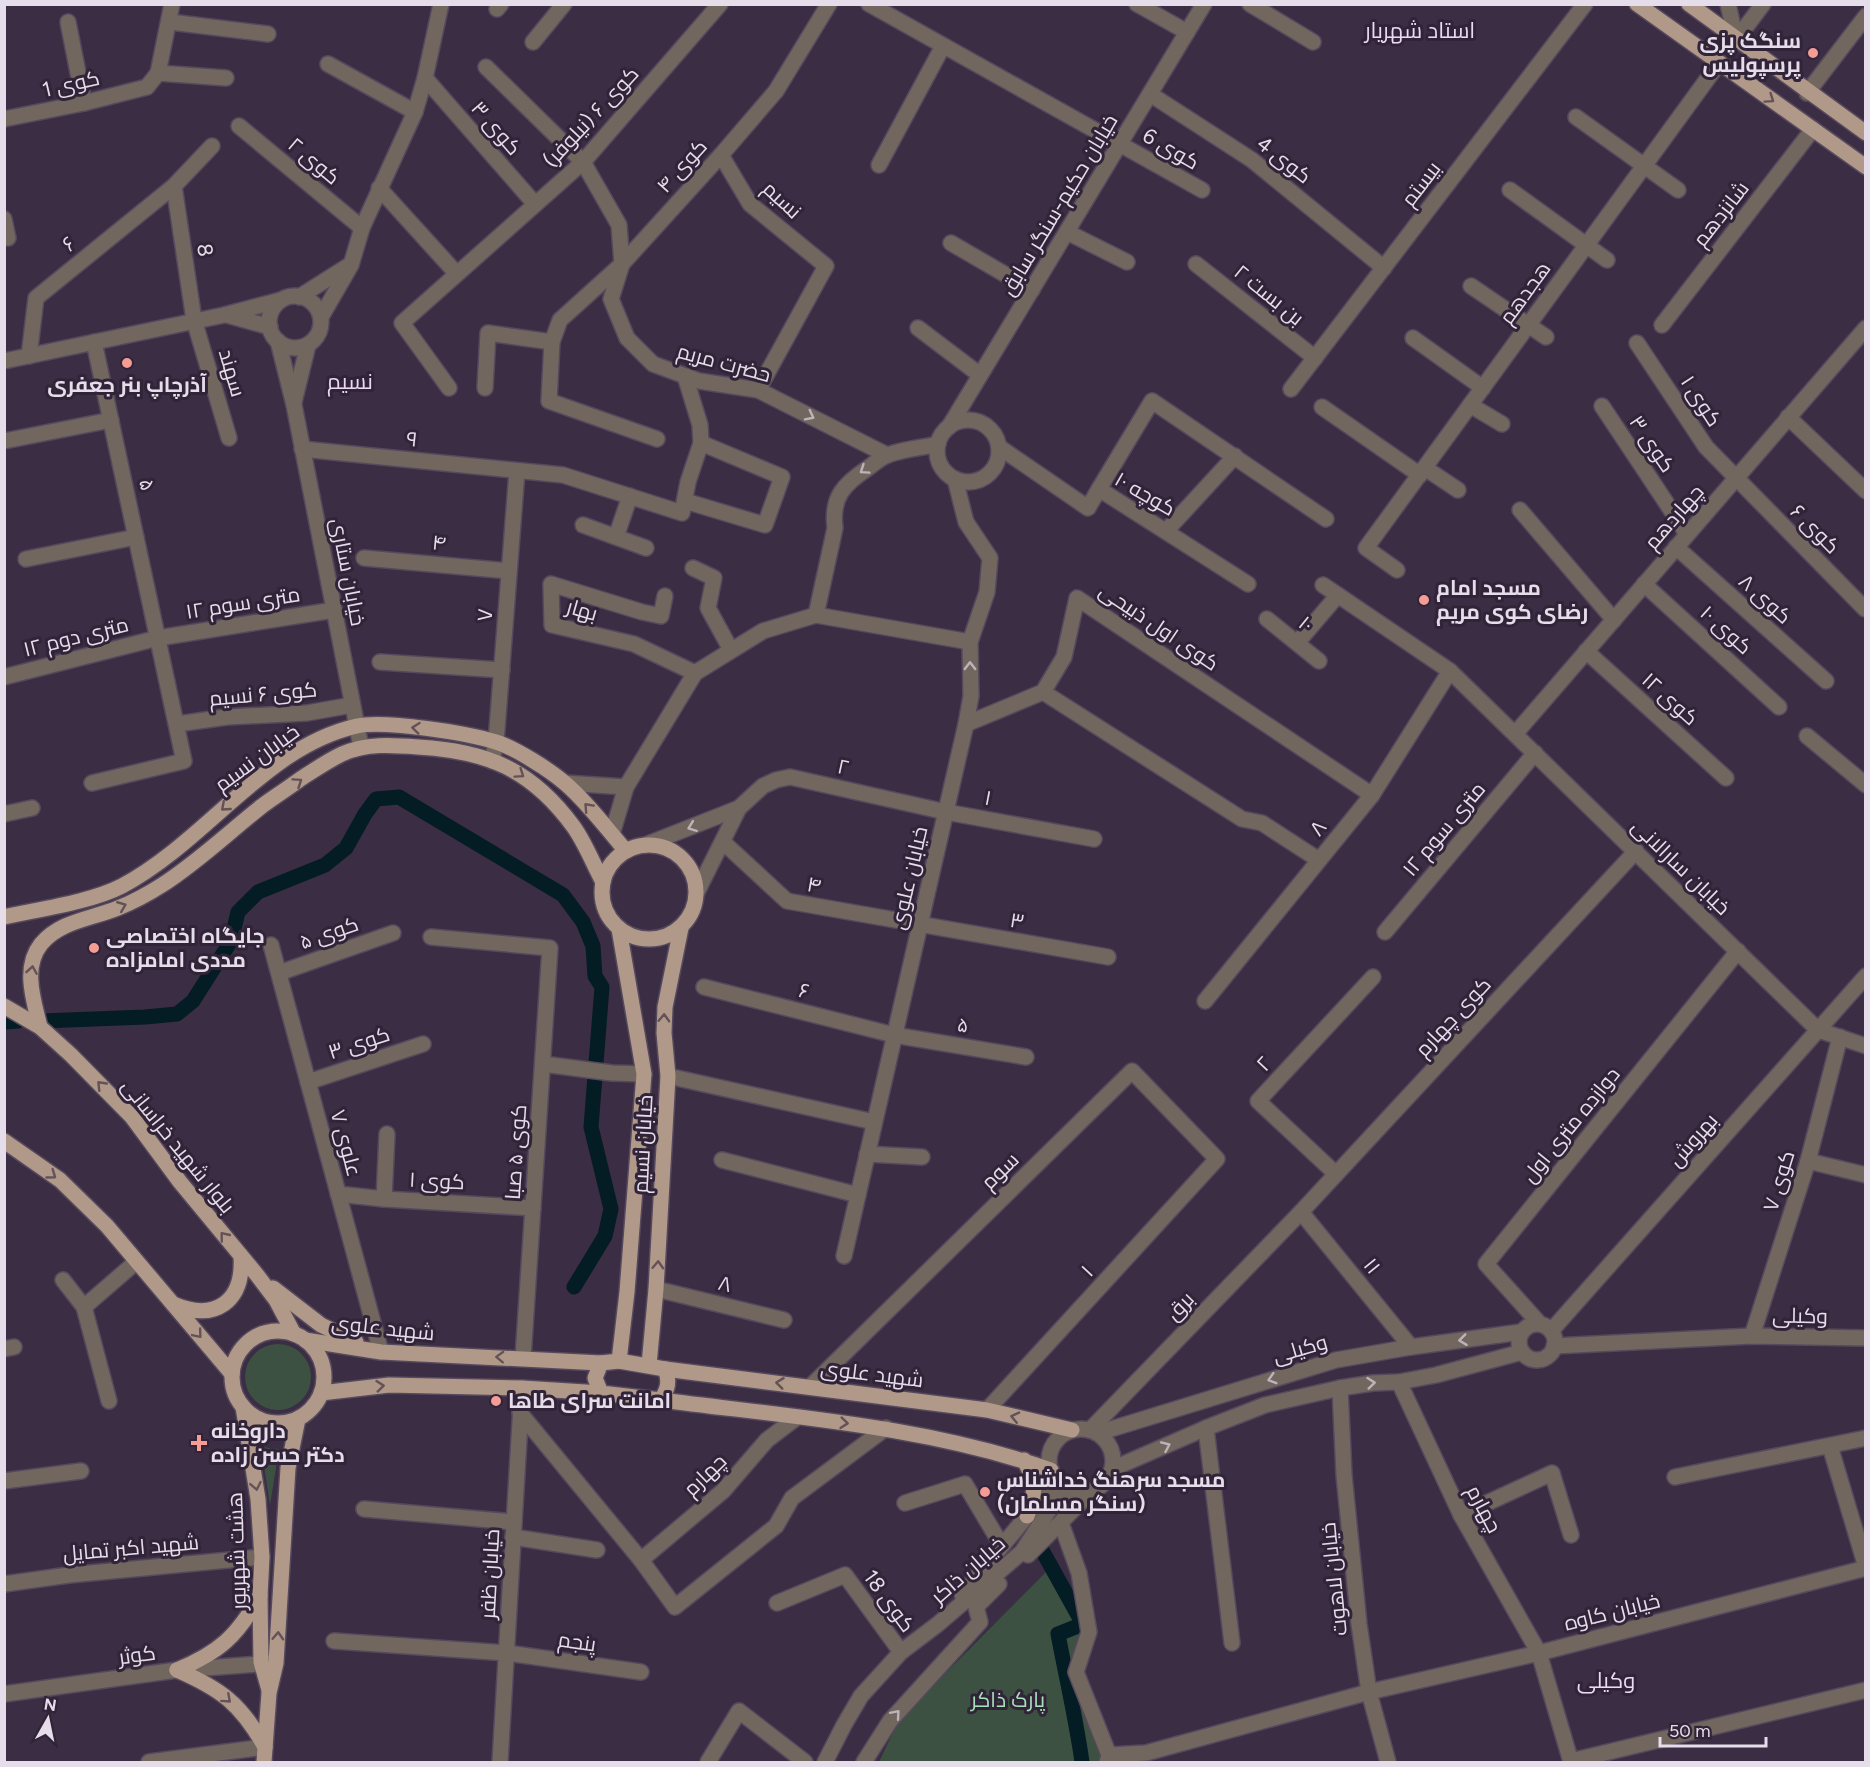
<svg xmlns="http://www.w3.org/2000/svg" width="1870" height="1767" viewBox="0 0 1870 1767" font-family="Figtree,Cairo,sans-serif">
<rect width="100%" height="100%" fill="#3b2d43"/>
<!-- green -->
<g fill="#3d5143">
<circle cx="278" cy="1377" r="33"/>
<polygon points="261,1447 279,1449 270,1505"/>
<polygon points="1056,1562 1074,1592 1081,1628 1069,1667 1069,1685 1103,1752 1103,1762 879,1762 899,1720"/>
</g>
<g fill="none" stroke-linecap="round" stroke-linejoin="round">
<!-- canal -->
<g stroke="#041c24" stroke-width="15">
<polyline points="42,1021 145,1017 177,1014 193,1001 231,941 238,912 258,892 325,865 346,848 365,814 376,799 399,797 563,895 583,922 593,946 595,976 602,987 591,1127 611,1209 605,1236 574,1287"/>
<polyline points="4,1022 18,1021"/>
<path d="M1043,1552L1083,1624L1058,1634C1066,1677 1076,1719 1082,1762"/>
</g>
<defs>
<g id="minor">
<polyline points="869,4 1202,190"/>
<polyline points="1137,4 1187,32"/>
<polyline points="1250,4 1313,42"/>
<polyline points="1728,4 1736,40"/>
<polyline points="497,9 501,4"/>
<polyline points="68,22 84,103"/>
<polyline points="170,22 268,34"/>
<polyline points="1736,40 1763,4"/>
<polyline points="533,42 564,4"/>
<polyline points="328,64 415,112"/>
<polyline points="486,67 583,162 619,225 622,264 611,299 627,338 653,364 699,381 758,390 887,455"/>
<polyline points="158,73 226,78"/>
<polyline points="425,78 535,204"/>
<polyline points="1807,93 1866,16"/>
<polyline points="1150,94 1252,160 1384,268"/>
<polyline points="1576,117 1678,190"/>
<polyline points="4,119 84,103 147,87 158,73 172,4"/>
<polyline points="239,126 362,228"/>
<polyline points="721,155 750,204 826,266 758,390"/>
<polyline points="879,165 943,46"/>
<polyline points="174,186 194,320 229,438"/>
<polyline points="379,188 457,274"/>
<polyline points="1510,190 1607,260"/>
<polyline points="4,219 8,238"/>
<polyline points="1067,232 1127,262"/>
<polyline points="951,243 1032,290"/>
<polyline points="1196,264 1315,358"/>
<polyline points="1471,286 1546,337"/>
<circle cx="295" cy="322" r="26"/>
<polyline points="299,297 348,266"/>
<polyline points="227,315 270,327"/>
<polyline points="321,317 351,265 362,228 415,112 425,78 441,4"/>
<polyline points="1662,325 1813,129"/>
<polyline points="918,328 980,375"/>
<polyline points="1413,338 1483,388"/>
<polyline points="278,341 294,405 361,747"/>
<polyline points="1637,343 1706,447 1865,609"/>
<polyline points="29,356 36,298 174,186 212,146"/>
<polyline points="4,361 224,315 281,300"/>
<polyline points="449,388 402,323 583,162 720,4"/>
<polyline points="485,388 488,333 552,342"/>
<polyline points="1291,389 1585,4"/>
<polyline points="294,402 308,345"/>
<polyline points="1470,405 1502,424"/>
<polyline points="1602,406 1687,534"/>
<polyline points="1322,407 1420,475"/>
<polyline points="1788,417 1866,491"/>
<circle cx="968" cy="451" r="31"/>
<polyline points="949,427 1204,4"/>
<polyline points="657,439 549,401 552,342 560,320 622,264 721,155 776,91 829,4"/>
<polyline points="4,441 111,420"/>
<polyline points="999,447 1088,508 1099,489 1248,584"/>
<polyline points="302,449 563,475 682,513 688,482 701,443 700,425 685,376"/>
<polyline points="1425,468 1458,490"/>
<polyline points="1099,489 1152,401 1326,519"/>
<polyline points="685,501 765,525 782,477 701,443"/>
<polyline points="1520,510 1614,620"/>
<polyline points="583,525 646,548"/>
<polyline points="1166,531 1235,456"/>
<polyline points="616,537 630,496"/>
<polyline points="1676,547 1826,681"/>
<polyline points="364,558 509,571"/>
<polyline points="26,559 136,537"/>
<polyline points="693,568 714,578 708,608 731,650"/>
<polyline points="1397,570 1366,548 1719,63"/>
<polyline points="1644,584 1779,707"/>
<polyline points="1323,585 1450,671 1818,1030 1866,1046"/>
<polyline points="665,596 661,616 642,612 551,584 552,625 634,644 695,673"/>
<path d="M816,615L835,528C831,497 844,484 868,468C874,464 881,457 888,455C903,449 922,448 938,444"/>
<polyline points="1267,619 1319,661"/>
<polyline points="1297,643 1338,595"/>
<polyline points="1586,651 1726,778"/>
<polyline points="380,662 502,670"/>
<polyline points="4,677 158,638 334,610"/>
<polyline points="1043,692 1242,819 1262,823 1319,860"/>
<polyline points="177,724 227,717 307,713 352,705"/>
<polyline points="966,724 1043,692 1064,657 1077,598 1372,795"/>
<polyline points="1515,734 1866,328"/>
<polyline points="1807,736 1866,785"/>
<polyline points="492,761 496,742 517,471"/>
<polyline points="92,783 184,761 94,342"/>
<polyline points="565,783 626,787"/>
<polyline points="4,814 32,808"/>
<polyline points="612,834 626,787 695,673 763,631 816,615 970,642"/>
<polyline points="723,842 787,901 1108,957"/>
<polyline points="645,845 739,808 763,786 776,780 790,777 946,812 1094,839"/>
<polyline points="697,892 739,808"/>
<polyline points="1385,932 1535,753"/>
<polyline points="431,937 550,948 523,1358"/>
<polyline points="271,945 381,1352"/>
<polyline points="279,973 393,933"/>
<polyline points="704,987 894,1035 1026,1057"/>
<polyline points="1205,1001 1372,795 1450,671"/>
<polyline points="543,1064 612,1073 644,1074"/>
<polyline points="668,1076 874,1122"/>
<polyline points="308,1082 423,1044"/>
<polyline points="867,1154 922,1157"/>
<polyline points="722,1160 858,1195"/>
<polyline points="1808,1161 1866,1175"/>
<polyline points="1336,1174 1258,1101 1373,977"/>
<polyline points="338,1194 384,1199 533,1208"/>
<polyline points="384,1199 387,1134"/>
<polyline points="1301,1212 1411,1347"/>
<polyline points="844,1256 966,724 971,696 970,642 987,592 990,558 966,522 955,479"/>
<polyline points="63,1280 84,1307 109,1401"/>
<polyline points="656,1289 784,1320"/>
<polyline points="84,1307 136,1262"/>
<polyline points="1539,1323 1486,1264 1738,951"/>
<circle cx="1537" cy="1342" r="18"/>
<polyline points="1551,1331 1866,976"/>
<polyline points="1752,1336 1808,1161 1840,1037"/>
<polyline points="1554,1346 1752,1336 1866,1338"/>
<polyline points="4,1349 14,1347"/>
<polyline points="1399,1382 1461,1515 1539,1653 1571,1762"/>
<polyline points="810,1387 1132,1071 1217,1159 987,1410"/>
<polyline points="1340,1388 1344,1475 1359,1624 1369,1692 1388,1762"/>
<polyline points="520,1413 641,1560 675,1607 776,1526 792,1498 886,1428"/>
<polyline points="1206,1428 1232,1643"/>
<circle cx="1081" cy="1461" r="32"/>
<polyline points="1090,1430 1301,1212 1636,851"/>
<polyline points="1098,1433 1336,1360 1411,1347 1521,1332"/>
<polyline points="1830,1446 1866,1567"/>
<polyline points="1112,1469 1206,1428 1265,1405 1340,1388 1373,1383 1399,1382 1436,1375 1522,1352"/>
<polyline points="1675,1477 1866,1438"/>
<polyline points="4,1481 81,1471"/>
<polyline points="905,1503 965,1484 1002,1546"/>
<polyline points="364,1509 514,1522"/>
<polyline points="1461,1515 1552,1473 1571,1535"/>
<polyline points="1061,1523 1079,1573 1089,1632 1076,1672 1109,1755 1107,1762"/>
<polyline points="513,1537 597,1550"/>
<polyline points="1028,1555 1092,1491"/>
<polyline points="641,1560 723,1491 767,1440 796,1418"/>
<polyline points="4,1584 69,1575 262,1557"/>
<polyline points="962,1594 1027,1516 1054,1477"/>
<polyline points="777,1603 845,1575 901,1652"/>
<polyline points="334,1641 507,1653 641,1672"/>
<polyline points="4,1694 177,1670 272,1663"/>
<polyline points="1109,1755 1146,1753 1369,1692 1539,1653 1866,1568"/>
<polyline points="1571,1761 1866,1690"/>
<polyline points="149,1762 265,1747"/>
<polyline points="500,1762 522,1388"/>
<polyline points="708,1762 739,1711 805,1762"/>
<polyline points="825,1762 844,1725 861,1696 901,1652 938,1624 1022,1552 1064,1487"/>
<polyline points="864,1762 890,1721 980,1622 976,1607 999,1584"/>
</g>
<g id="major">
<polyline points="1637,4 1866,167"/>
<polyline points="1689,4 1866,133"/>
<circle cx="649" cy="892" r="47"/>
<path d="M4,917C40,909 91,902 122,886C183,853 227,799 283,760C305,745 330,732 357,726C385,720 467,733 496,742C515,748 550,770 566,784C588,803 607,829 626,851"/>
<polyline points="4,1006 40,1027 71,1055 132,1117 180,1182 257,1275 276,1300 294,1334"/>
<path d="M40,1027C34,1001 22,968 41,944C60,921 91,919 118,908C133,902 148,894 162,885C198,862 229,832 262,806C274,797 287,789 299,780C313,771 327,761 342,754C366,743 392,745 418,747C487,751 531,769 573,826C585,842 593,864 603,882"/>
<polyline points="4,1141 60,1180 107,1226 232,1374"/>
<polyline points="273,1288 321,1325 356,1342"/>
<path d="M173,1304C215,1322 244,1302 241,1256"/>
<circle cx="278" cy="1377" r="46"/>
<polyline points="305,1340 381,1352 601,1363"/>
<polyline points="619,1361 627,1292 644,1074 619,929"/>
<path d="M619,1361L665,1369C670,1381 668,1389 661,1400L601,1393L595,1378L601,1363Z"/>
<polyline points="649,1365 656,1289 668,1076 664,1033 665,1007 681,928"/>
<polyline points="665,1369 987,1410 1072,1430"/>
<polyline points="321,1393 389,1385 522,1388 601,1393"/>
<path d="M661,1400C791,1417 925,1426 1051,1470"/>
<polyline points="243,1407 258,1499 262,1557 260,1596 261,1662 269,1690"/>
<path d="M1024,1460C1037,1484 1036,1490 1027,1516"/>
<path d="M177,1670C221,1689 241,1704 265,1747"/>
<path d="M177,1670C220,1652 237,1636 260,1596"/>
<polyline points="264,1762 269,1693 276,1663 288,1468 298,1419"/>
</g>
</defs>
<!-- minor casing -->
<use href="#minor" stroke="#56495e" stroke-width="18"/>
<!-- major casing -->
<use href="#major" stroke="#56495e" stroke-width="18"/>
<!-- minor -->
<use href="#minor" stroke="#72675f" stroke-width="15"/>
<!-- major -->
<use href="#major" stroke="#b09988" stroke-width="15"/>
</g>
<!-- one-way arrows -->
<defs><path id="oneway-chevron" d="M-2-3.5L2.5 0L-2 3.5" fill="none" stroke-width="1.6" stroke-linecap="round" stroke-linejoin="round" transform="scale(1.5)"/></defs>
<g stroke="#645258">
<use href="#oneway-chevron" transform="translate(1770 99) rotate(35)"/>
<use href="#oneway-chevron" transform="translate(416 728) rotate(-174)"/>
<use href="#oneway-chevron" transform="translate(520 774) rotate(35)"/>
<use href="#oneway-chevron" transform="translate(298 782) rotate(-34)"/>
<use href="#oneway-chevron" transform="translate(225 807) rotate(139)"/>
<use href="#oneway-chevron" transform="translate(588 807) rotate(-133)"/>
<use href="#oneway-chevron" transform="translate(122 906) rotate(-22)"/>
<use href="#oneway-chevron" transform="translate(32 970) rotate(-81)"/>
<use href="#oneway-chevron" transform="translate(664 1018) rotate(-88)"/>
<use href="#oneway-chevron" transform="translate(101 1085) rotate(-134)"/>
<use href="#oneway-chevron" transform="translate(52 1175) rotate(36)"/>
<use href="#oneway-chevron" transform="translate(224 1236) rotate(-129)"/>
<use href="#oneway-chevron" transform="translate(658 1265) rotate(-87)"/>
<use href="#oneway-chevron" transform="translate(198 1334) rotate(50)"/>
<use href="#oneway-chevron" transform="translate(500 1357) rotate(-178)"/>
<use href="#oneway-chevron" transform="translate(780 1383) rotate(-173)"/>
<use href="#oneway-chevron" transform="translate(380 1386) rotate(-6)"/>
<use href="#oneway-chevron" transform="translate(1015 1417) rotate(-167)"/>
<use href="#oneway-chevron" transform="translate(844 1423) rotate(6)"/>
<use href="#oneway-chevron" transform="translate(256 1486) rotate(79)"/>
<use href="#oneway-chevron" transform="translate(278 1636) rotate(-87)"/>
<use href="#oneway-chevron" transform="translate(227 1699) rotate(42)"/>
</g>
<g stroke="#bdb4ba">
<use href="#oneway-chevron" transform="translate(810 416) rotate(27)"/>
<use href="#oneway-chevron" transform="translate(864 470) rotate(146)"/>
<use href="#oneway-chevron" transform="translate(970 666) rotate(-90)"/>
<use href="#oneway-chevron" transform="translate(692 827) rotate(159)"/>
<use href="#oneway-chevron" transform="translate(1463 1340) rotate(173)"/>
<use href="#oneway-chevron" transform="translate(1272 1379) rotate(163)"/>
<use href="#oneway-chevron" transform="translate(1371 1383) rotate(-6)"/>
<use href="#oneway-chevron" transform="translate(1166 1446) rotate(-24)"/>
<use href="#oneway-chevron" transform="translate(896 1714) rotate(-49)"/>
</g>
<!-- markers -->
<g fill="#f59c95" stroke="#312338" stroke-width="2">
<circle cx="1813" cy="53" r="6"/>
<circle cx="127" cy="363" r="6"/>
<circle cx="1424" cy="600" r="6"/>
<circle cx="94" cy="948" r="6"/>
<circle cx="496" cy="1401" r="6"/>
<path d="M196 1434h6v6h6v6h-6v6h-6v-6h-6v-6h6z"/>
<circle cx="985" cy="1492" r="6"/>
</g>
<g text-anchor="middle" stroke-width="6" stroke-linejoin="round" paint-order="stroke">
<!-- poi labels -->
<g font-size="21" font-weight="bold" fill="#e6ddeb" stroke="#312338" text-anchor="start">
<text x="1801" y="48" text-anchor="end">سنگک پزی<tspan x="1801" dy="24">پرسپولیس</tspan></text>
<text x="127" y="392" text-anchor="middle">آذرچاپ بنر جعفری</text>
<text x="1436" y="595">مسجد امام<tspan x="1436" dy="24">رضای کوی مریم</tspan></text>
<text x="106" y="943">جایگاه اختصاصی<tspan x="106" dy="24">مددی امامزاده</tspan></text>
<text x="508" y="1408">امانت سرای طاها</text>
<text x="211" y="1438">داروخانه<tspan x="211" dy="24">دکتر حسن زاده</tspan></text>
<text x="997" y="1487">مسجد سرهنگ خداشناس<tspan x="997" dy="24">(سنگر مسلمان)</tspan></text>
</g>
<!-- street labels -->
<g font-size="21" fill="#e6ddeb" stroke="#312338">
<text transform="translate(71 84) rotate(-13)" y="7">کوی 1</text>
<text transform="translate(591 117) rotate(-47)" y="7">کوی ۶ (نیلوفر)</text>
<text transform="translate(496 128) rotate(49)" y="7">کوی ۳</text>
<text transform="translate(1171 149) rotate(30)" y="7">کوی 6</text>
<text transform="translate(1284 160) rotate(38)" y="7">کوی 4</text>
<text transform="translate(314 161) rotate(40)" y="7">کوی ۲</text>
<text transform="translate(682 166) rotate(-48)" y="7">کوی ۴</text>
<text transform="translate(1421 184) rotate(-53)" y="7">بیستم</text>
<text transform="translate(782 200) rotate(43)" y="7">نسیم</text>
<text transform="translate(1059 205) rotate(-59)" y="7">خیابان حکیم-سنگر سابق</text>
<text transform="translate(1721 214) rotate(-52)" y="7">شانزدهم</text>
<text transform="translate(69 244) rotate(-39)" y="7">۶</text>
<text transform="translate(205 250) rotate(81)" y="7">8</text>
<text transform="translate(1525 293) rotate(-54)" y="7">هجدهم</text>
<text transform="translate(1269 295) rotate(39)" y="7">بن بست ۲</text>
<text transform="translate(724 363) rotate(15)" y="7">حضرت مریم</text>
<text transform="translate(232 373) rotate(74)" y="7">سهند</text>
<text transform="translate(1701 401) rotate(57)" y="7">کوی ۱</text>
<text transform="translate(412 439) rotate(6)" y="7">۹</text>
<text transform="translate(1652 444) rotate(56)" y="7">کوی ۳</text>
<text transform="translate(147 485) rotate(78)" y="7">۵</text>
<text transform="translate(1145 494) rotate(30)" y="7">کوچه ۱۰</text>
<text transform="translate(1674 517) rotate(-49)" y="7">چهاردهم</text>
<text transform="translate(1815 529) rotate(45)" y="7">کوی ۶</text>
<text transform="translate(439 543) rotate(5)" y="7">۴</text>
<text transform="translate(348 572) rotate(79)" y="7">خیابان ستاری</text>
<text transform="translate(1765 599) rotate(42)" y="7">کوی ۸</text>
<text transform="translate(243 603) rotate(-9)" y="7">۱۲ متری سوم</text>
<text transform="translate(582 610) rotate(16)" y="7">بهار</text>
<text transform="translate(485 615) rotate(-86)" y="7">۷</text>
<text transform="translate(1306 624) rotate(39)" y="7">۱۰</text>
<text transform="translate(1159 627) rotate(34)" y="7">کوی اول ذبیحی</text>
<text transform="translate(1726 630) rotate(42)" y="7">کوی ۱۰</text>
<text transform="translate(76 637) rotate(-14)" y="7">۱۲ متری دوم</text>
<text transform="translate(263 694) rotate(-5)" y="7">کوی ۶ نسیم</text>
<text transform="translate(1670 699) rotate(42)" y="7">کوی ۱۲</text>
<text transform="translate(257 758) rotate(-36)" y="7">خیابان نسیم</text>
<text transform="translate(843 767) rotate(12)" y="7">۲</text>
<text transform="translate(988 798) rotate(11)" y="7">۱</text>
<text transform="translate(1318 828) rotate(-51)" y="7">۸</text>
<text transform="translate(1444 829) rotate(-50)" y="7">۱۲ متری سوم</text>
<text transform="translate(1681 867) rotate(44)" y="7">خیابان سارالانی</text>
<text transform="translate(909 878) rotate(-77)" y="7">خیابان علوی</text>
<text transform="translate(814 885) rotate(10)" y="7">۴</text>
<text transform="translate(1017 921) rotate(9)" y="7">۳</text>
<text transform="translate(329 933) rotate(-19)" y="7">کوی ۵</text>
<text transform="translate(804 991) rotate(14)" y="7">۶</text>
<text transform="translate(1453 1017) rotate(-47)" y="7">کوی چهارم</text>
<text transform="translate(963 1025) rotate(9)" y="7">۵</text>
<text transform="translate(359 1043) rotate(-18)" y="7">کوی ۳</text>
<text transform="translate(1264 1064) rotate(-47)" y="7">۲</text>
<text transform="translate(1571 1125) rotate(-51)" y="7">دوازده متری اول</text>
<text transform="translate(1693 1140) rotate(-49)" y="7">بهروش</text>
<text transform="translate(346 1143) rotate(75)" y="7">علوی ۷</text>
<text transform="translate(643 1144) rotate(-87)" y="7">خیابان نسیم</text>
<text transform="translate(178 1146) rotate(51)" y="7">بلوار شهید خراسانی</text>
<text transform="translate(516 1152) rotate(-86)" y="7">کوی ۵ صبا</text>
<text transform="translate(1000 1171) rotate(-44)" y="7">سوم</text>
<text transform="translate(437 1181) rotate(3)" y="7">کوی ۱</text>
<text transform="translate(1779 1181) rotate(-73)" y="7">کوی ۷</text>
<text transform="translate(1372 1266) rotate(51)" y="7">۱۱</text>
<text transform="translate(1087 1271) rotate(-47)" y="7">۱</text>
<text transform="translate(725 1284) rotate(13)" y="7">۸</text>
<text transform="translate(1180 1306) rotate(-46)" y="7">برق</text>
<text transform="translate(1800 1316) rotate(1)" y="7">وکیلی</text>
<text transform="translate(383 1328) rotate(6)" y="7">شهید علوی</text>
<text transform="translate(1300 1349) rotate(-16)" y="7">وکیلی</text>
<text transform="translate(872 1374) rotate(7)" y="7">شهید علوی</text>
<text transform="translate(705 1475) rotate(-44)" y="7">چهارم</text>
<text transform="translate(1484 1509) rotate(62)" y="7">چهارم</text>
<text transform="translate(131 1548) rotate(-5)" y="7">شهید اکبر تمایل</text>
<text transform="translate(237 1551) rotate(-92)" y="7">هشت شهریور</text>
<text transform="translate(968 1570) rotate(-41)" y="7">خیابان ذاکر</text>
<text transform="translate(490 1574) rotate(-87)" y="7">خیابان ظفر</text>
<text transform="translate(1334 1579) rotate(-96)" y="7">خیابان لاهوت</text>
<text transform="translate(889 1601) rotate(54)" y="7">کوی 18</text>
<text transform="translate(1612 1612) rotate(-14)" y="7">خیابان کاوه</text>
<text transform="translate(577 1642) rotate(8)" y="7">پنجم</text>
<text transform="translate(137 1655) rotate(-8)" y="7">کوثر</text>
</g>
<!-- park labels -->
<g font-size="21" fill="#a4e2b7" stroke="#312338">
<text x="1008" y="1707">پارک ذاکر</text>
</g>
<!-- neighbourhood labels -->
<g font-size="22" fill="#ebd9f5" stroke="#312338">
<text x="1420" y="38">استاد شهریار</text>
<text x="350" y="389">نسیم</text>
<text x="1606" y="1688">وکیلی</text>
</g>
</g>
<!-- border -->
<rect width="1870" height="1767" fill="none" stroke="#e6ddeb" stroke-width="12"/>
<!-- north arrow -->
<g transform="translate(48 1719) rotate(9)" stroke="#312338" stroke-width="4.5" paint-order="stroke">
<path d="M0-4.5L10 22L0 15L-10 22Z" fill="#e6ddeb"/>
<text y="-9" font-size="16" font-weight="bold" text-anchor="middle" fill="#e6ddeb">N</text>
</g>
<!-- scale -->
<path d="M1660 1737v9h106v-9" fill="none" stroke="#e6ddeb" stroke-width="3"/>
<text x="1669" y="1737" font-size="18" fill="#e6ddeb" stroke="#312338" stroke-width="4.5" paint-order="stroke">50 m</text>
</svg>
